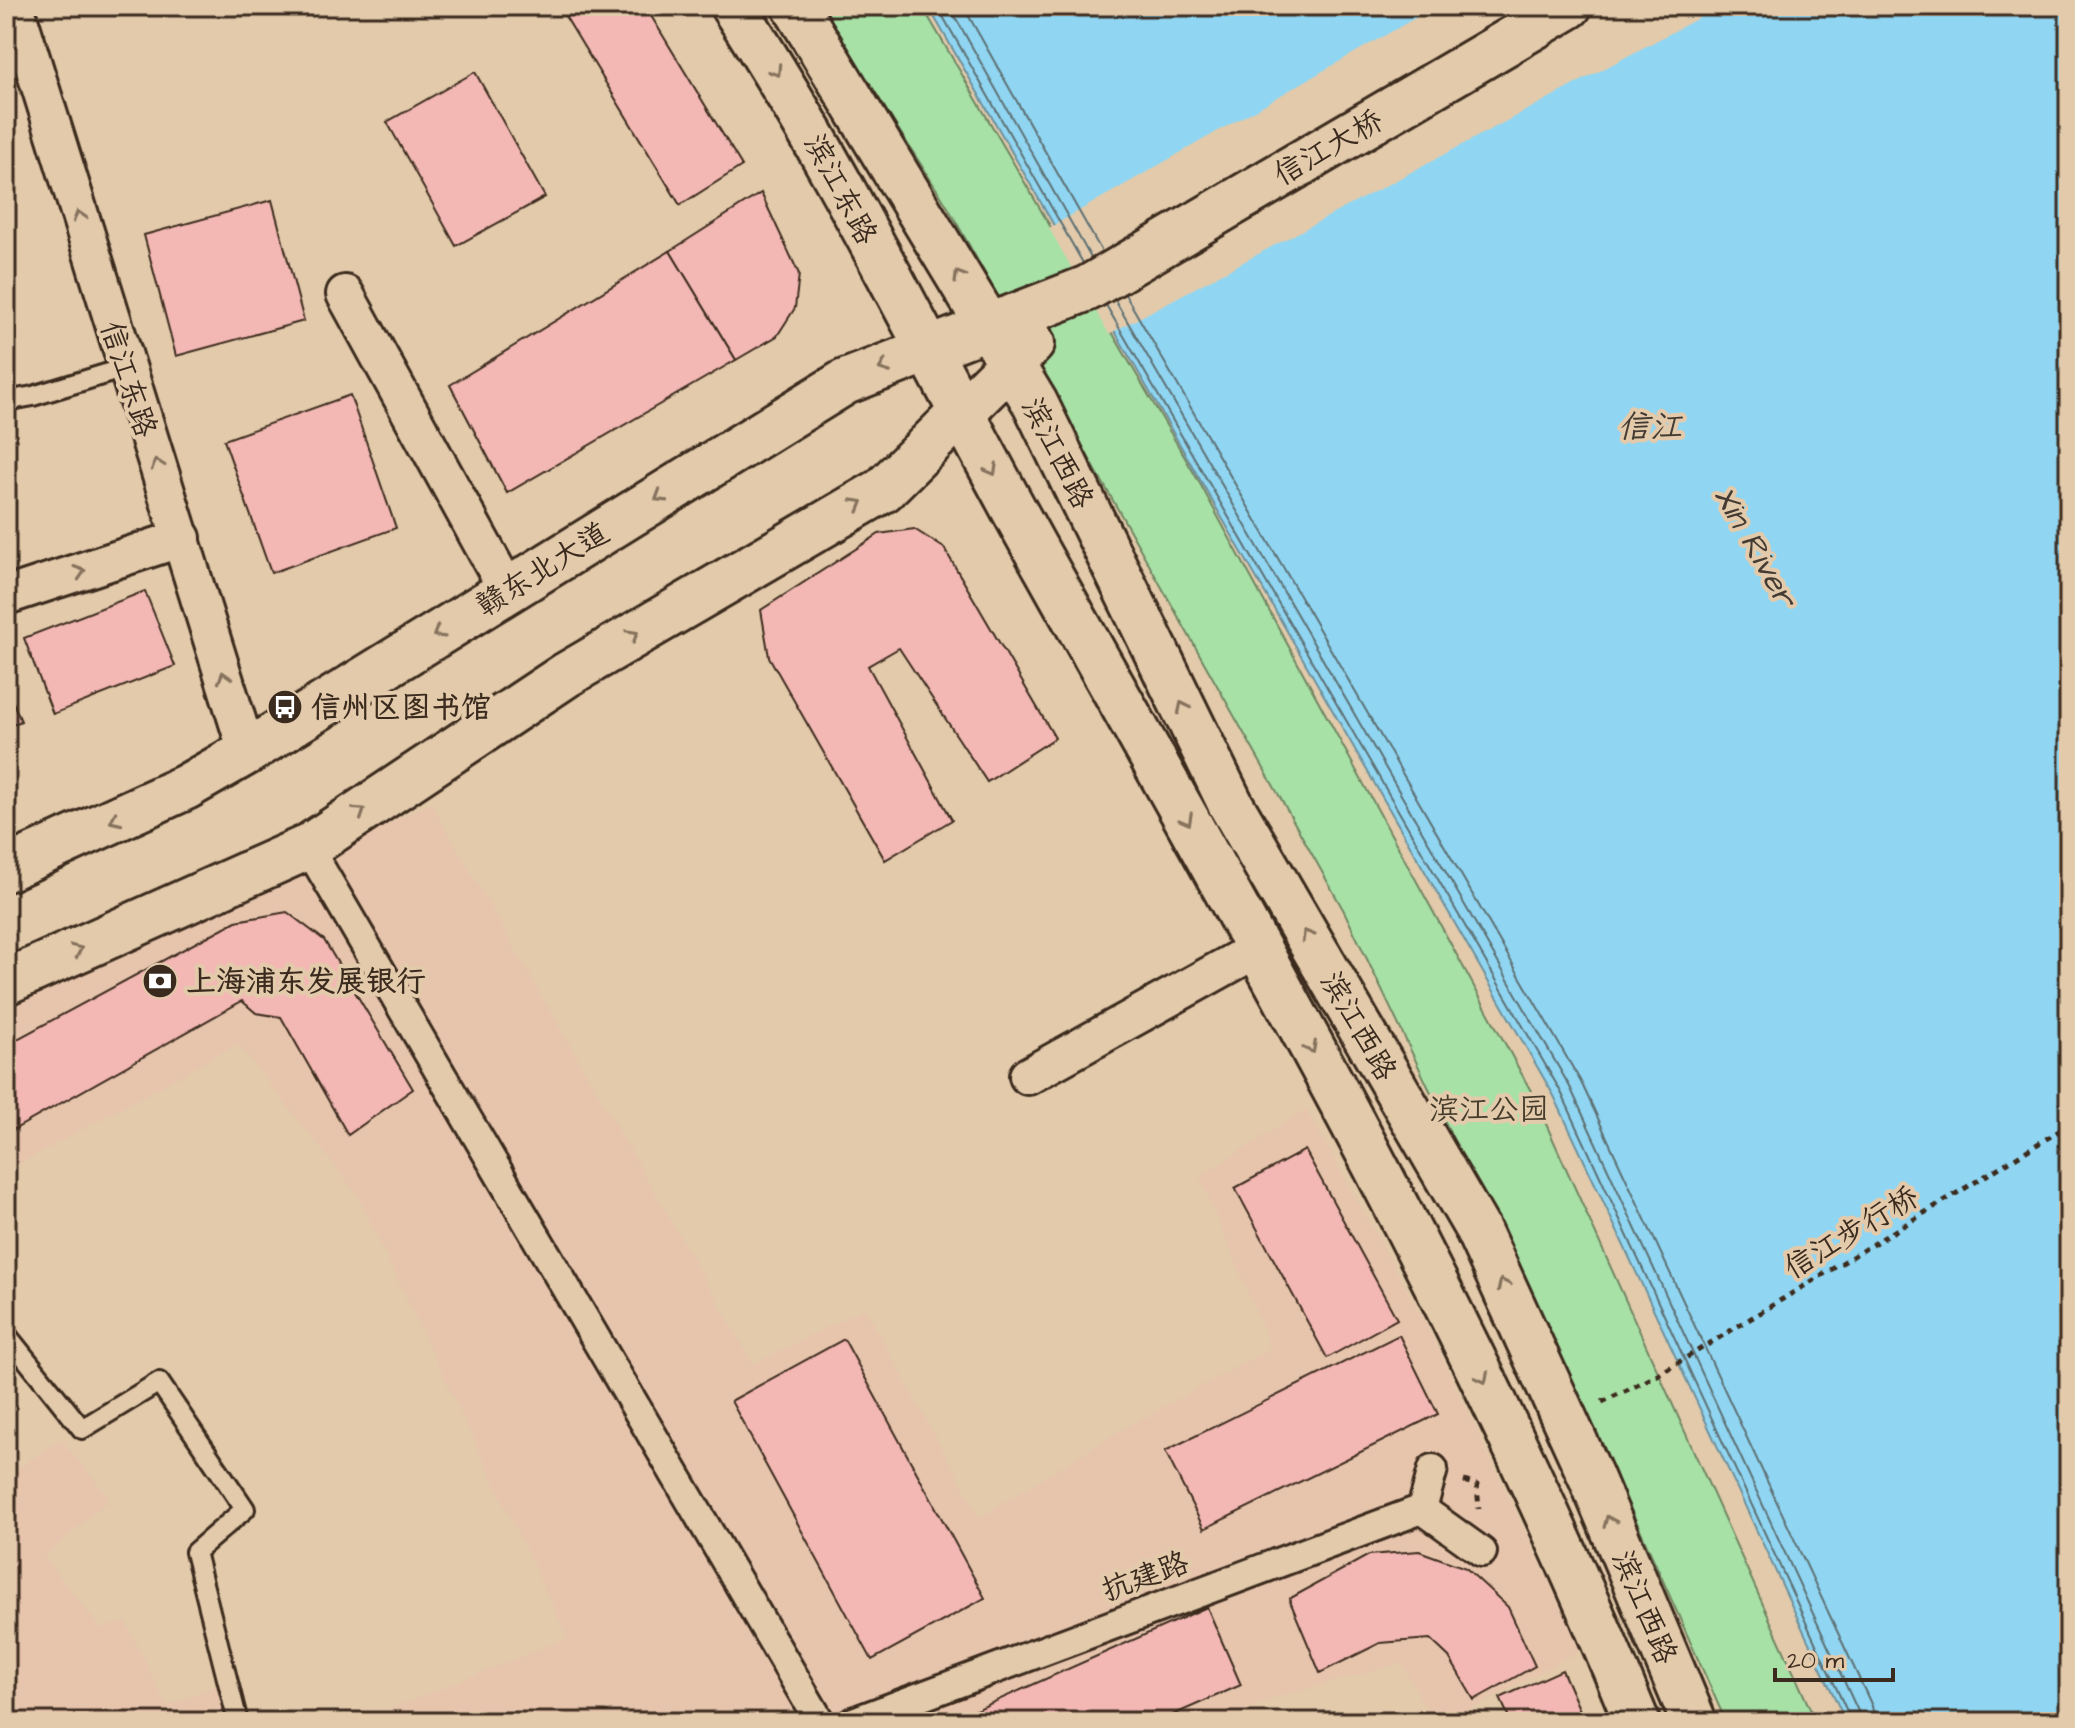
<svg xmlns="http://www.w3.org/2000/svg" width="2075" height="1728" viewBox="0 0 2075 1728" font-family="'Architects Daughter','LXGW WenKai TC',sans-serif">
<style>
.built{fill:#e7c5ad}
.green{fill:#a7e1a6;stroke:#718662;stroke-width:2}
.water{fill:#90d6f2;stroke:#6e919d;stroke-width:2}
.pier{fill:#e2caab}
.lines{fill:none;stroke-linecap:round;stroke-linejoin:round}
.shore{stroke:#5d6f73;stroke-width:2}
.building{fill:#f3b8b3;stroke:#3b2a1e;stroke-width:2}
.service-casing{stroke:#3b2a1e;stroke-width:24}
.pedestrian-casing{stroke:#3b2a1e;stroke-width:34}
.minor-casing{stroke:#3b2a1e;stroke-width:42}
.secondary-casing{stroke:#3b2a1e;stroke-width:50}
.path{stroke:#3b2a1e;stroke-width:5;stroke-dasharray:6 6;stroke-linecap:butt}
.service{stroke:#e2caab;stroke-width:18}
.pedestrian{stroke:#e2caab;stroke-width:28}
.minor{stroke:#e2caab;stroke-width:36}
.secondary{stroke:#e2caab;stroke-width:44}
.oneway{stroke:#86725d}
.labels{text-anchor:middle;stroke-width:8;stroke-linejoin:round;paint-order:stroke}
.street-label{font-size:30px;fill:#3b2a1e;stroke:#e2caab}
.poi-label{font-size:30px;font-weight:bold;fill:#3b2a1e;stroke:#e2caab;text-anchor:start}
.park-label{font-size:30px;fill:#463c2c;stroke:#e2caab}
.water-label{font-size:32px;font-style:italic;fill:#443b33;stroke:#e2caab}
</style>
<rect width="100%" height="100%" fill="#e2caab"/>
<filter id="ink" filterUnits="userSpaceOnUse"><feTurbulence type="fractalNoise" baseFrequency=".0125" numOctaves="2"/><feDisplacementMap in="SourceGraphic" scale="16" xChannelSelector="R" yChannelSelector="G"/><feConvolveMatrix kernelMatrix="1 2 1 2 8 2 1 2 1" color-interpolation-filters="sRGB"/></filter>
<g filter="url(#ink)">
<g class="built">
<polygon points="431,803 753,1364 865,1308 980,1517 1118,1432 1271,1348 1200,1177 1306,1109 1427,1326 1581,1650 1448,1722 1434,1722 1401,1663 1274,1698 1218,1722 358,1722 568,1638 357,1194 238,1044 6,1171 6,1007"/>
<polygon points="61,1439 110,1499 44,1557 100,1628 126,1622 167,1706 230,1680 238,1722 6,1722 6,1477"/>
</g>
<polygon class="green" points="820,6 922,6 1198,480 1532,1093 1816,1722 1726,1722 1639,1527 1344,911 946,204"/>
<polygon class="water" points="928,6 2069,6 2069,1722 1846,1722 1554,1096"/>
<polygon class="pier" points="1436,6 1721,6 1109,334 1049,228"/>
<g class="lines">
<g class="shore">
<polyline points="937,6 1083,263"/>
<polyline points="949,6 1091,258"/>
<polyline points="963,6 1102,252"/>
<polyline points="1125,294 1581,1082 1872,1706 1875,1722"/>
<polyline points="1115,300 1570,1087 1863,1722"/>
<polyline points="1106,305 1561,1092 1852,1722"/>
</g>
</g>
<g class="building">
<polygon points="559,6 645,6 742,166 680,205"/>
<polygon points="475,72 545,197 456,246 387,122"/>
<polygon points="761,193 799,274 795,308 777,336 736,360 670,251"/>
<polygon points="272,200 304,321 176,356 144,235"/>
<polygon points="670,251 736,360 507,493 450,385"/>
<polygon points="350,395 396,528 271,573 224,440"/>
<polygon points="914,529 944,548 1055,738 987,782 899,648 868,666 952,820 885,860 769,657 761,610 879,534"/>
<polygon points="145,591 175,666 53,714 24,638"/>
<polygon points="6,686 21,721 6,728"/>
<polygon points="287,912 324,940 413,1089 348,1135 281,1017 256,1013 242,1001 6,1134 6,1045 236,921"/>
<polygon points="1305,1150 1397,1319 1327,1358 1235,1188"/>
<polygon points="1399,1335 1438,1414 1204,1529 1165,1451"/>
<polygon points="844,1339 985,1598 872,1660 731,1401"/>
<polygon points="1419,1551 1466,1568 1508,1607 1535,1666 1474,1700 1449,1657 1430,1639 1380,1643 1320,1673 1289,1599 1369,1555"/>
<polygon points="1207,1607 1241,1685 1157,1722 949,1722"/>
<polygon points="1562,1670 1585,1722 1511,1722 1500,1698"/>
</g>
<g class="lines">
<defs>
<g id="service">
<polyline points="6,401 33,396 125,368"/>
<polyline points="6,1334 82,1429 159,1382 245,1509 195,1552 238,1722"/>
</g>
<g id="pedestrian">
<polyline points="308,847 820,1722"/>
<polyline points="1422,1509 1482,1552"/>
<polyline points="853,1722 1422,1509 1433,1469"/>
</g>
<g id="minor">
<polyline points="15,6 247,752"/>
<polyline points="345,294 508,591"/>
<polyline points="6,596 182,538"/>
<polyline points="1028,1076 1259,948"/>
</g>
<g id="secondary">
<path d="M733,6C850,185 941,382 1046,568C1257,945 1474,1321 1637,1722"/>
<polyline points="795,6 1035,403 1231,805 1478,1230 1591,1477 1694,1722"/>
<polyline points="6,869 186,787 247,752 845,382 1088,288 1569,6"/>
<polyline points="6,982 308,847 566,675 883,490 1032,343"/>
</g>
</defs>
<use href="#service" class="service-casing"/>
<use href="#pedestrian" class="pedestrian-casing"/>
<use href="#minor" class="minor-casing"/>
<use href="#secondary" class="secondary-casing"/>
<g class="path">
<polyline points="1602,1402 1656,1376 2069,1125"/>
<polyline points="1464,1481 1477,1485 1479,1509"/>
</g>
<use href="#service" class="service"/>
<use href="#pedestrian" class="pedestrian"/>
<use href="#minor" class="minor"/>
<use href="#secondary" class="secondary"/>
</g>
<defs><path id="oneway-chevron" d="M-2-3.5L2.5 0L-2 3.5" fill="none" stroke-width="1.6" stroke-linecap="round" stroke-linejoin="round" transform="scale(2)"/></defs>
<g class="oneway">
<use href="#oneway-chevron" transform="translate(776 71) rotate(57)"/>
<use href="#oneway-chevron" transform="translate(79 216) rotate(-107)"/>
<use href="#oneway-chevron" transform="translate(959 276) rotate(-121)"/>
<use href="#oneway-chevron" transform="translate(884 367) rotate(159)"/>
<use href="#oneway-chevron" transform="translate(157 464) rotate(-109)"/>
<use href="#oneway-chevron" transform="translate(992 470) rotate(62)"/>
<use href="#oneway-chevron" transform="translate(660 497) rotate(148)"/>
<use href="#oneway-chevron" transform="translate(858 504) rotate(-30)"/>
<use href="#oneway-chevron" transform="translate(80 572) rotate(-18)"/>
<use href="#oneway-chevron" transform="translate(438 633) rotate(148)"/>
<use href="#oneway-chevron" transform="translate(633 635) rotate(-30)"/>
<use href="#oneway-chevron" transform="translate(224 677) rotate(-107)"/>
<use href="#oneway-chevron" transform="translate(1183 707) rotate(-116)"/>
<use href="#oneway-chevron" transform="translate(360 812) rotate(-34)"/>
<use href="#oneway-chevron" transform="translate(115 820) rotate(155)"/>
<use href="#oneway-chevron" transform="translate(1187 820) rotate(61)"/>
<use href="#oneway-chevron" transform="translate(1307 935) rotate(-120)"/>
<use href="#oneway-chevron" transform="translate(77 950) rotate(-24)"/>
<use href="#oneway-chevron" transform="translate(1311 1048) rotate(62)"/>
<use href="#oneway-chevron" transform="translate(1503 1284) rotate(-115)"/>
<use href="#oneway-chevron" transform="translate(1483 1378) rotate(63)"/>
<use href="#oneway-chevron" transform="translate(1609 1521) rotate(-113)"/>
</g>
</g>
<defs>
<symbol id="bus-disc" viewBox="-11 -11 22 22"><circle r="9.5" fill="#3b2a1e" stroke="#e2caab"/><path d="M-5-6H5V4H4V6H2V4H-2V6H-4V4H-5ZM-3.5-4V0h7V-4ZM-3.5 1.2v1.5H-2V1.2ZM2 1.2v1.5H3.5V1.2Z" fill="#fff"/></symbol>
<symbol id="bank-disc" viewBox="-11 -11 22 22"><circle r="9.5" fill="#3b2a1e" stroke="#e2caab"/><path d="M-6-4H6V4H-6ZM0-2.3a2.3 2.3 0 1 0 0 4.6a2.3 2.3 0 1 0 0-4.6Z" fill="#fff"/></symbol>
</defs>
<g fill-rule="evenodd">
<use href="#bus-disc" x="265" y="687" width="40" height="40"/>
<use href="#bank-disc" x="140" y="961" width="40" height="40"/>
</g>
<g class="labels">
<g class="street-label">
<text transform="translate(1328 147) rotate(-30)" y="10">信江大桥</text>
<text transform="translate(841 189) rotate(62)" y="10">滨江东路</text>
<text transform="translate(129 379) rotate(72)" y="10">信江东路</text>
<text transform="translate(1058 453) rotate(63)" y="10">滨江西路</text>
<text transform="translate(542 569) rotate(-32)" y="10">赣东北大道</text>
<text transform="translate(1359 1026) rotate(60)" y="10">滨江西路</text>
<text transform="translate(1851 1232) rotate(-31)" y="10">信江步行桥</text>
<text transform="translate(1145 1576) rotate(-20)" y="10">抗建路</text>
<text transform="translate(1645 1607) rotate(67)" y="10">滨江西路</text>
</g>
<g class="poi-label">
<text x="311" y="717">信州区图书馆</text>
<text x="186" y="991">上海浦东发展银行</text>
</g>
<g class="park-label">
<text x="1489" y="1119">滨江公园</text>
</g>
<g class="water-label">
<text x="1650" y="437">信江</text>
<text transform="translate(1756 546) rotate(60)" y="11">Xin River</text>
</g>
</g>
<rect width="2075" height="1728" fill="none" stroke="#e2caab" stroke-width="32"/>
<rect x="16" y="16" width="2043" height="1696" fill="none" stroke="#3b2a1e" stroke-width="3" filter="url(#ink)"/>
<path d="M1775 1668v12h118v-12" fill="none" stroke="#3b2a1e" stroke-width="4"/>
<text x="1787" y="1668" font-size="24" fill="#3b2a1e" stroke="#e2caab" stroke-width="6" paint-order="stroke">20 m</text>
</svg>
